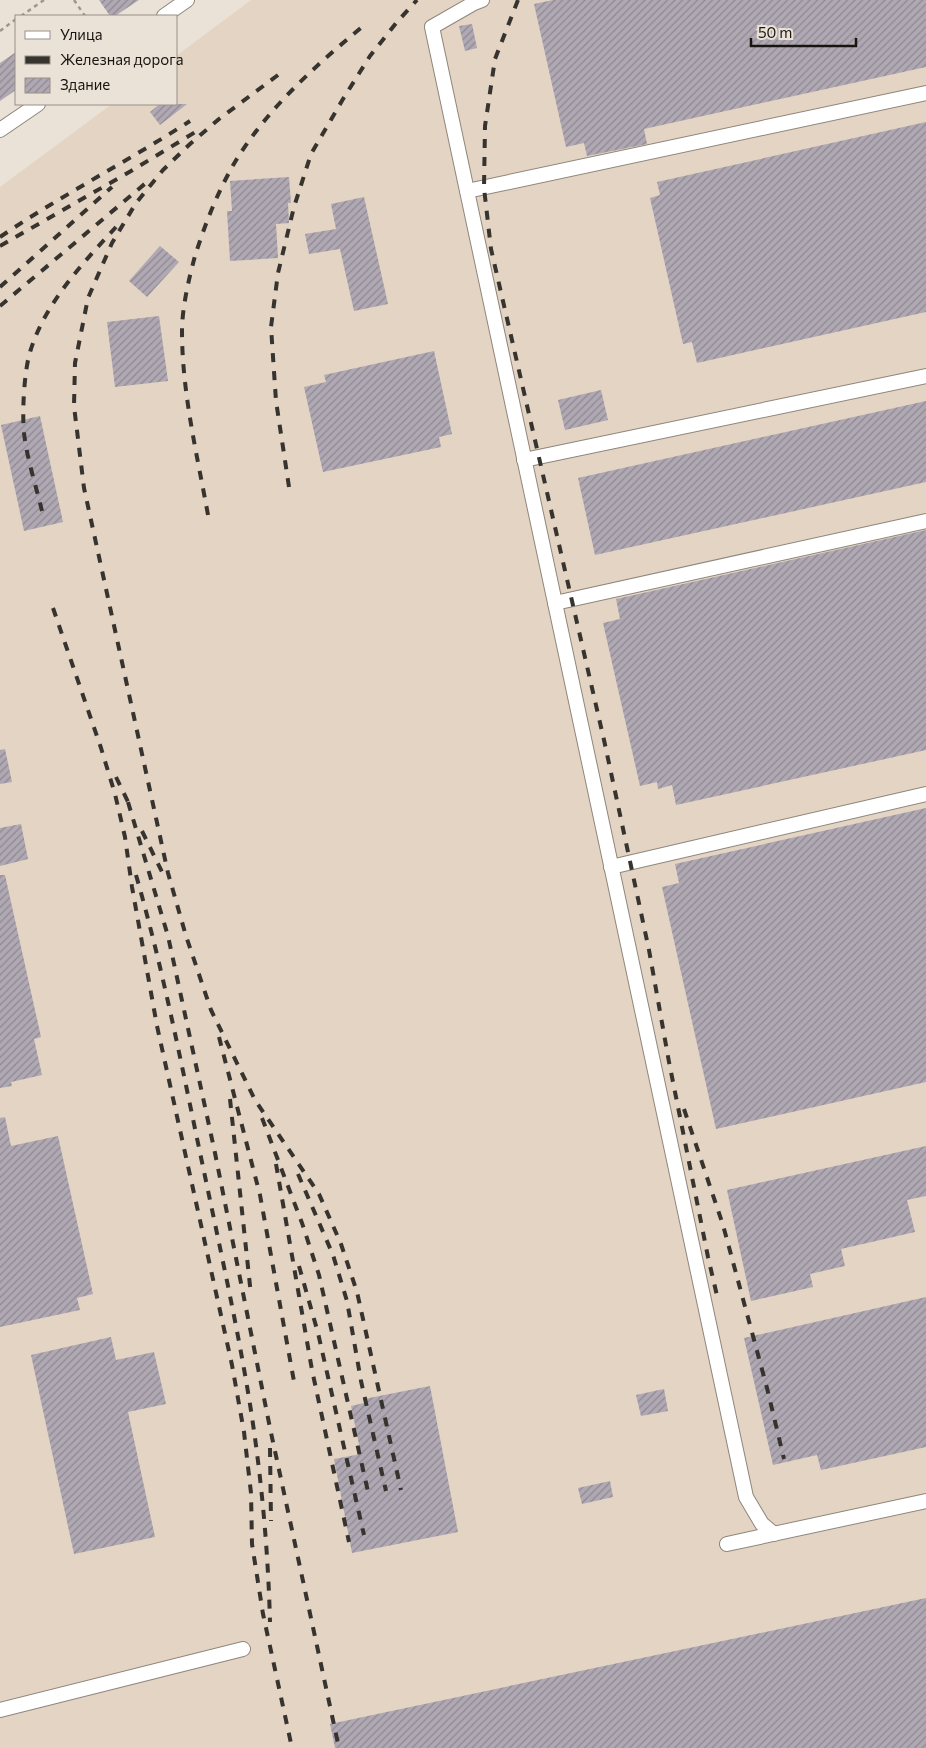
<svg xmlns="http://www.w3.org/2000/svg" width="926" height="1748" viewBox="0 0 926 1748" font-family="Commissioner,sans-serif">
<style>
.built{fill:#e3d4c3}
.building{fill:url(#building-hatch)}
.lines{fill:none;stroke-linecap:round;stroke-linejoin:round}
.minor-casing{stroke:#8f867c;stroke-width:16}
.path{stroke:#9e978f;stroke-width:2.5;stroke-dasharray:4 4;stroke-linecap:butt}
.minor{stroke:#fff;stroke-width:14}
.rail{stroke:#37332e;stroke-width:4;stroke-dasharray:9 9;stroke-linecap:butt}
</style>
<defs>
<pattern id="building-hatch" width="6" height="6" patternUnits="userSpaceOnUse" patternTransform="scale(1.25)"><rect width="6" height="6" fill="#b0a9b4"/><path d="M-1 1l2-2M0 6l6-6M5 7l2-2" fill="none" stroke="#8e8891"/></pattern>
</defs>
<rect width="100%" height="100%" fill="#ebe2d7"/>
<polygon class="built" points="251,0 926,0 926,1748 0,1748 0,187 112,104 176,104 176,56"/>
<g class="building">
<polygon points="99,0 139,0 115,16 110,16"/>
<polygon points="553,0 926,0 926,67 644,129 647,144 587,156 584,143 566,147 534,4"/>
<polygon points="472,24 477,48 465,51 459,26"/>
<polygon points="16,52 16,90 0,101 0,63"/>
<polygon points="160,104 187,104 160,125 150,112"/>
<polygon points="926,122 926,312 697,363 692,342 683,344 650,198 660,195 657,182"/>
<polygon points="289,177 291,203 288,203 289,223 276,224 278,258 230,261 227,211 232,211 230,181"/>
<polygon points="364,197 388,304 354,311 340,249 309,254 305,234 336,229 331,204"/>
<polygon points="160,246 179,262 147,297 129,281"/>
<polygon points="159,316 168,381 115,387 107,322"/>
<polygon points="434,351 452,434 439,437 441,447 323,472 304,387 326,382 324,375"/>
<polygon points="601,390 608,420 565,430 558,400"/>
<polygon points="926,401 926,482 595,555 578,478"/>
<polygon points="40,416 63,522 24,531 1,425"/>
<polygon points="926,530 926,750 676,805 672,785 658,789 657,782 640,786 603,623 620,619 616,599"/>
<polygon points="5,749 12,782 0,784 0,750"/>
<polygon points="926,808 926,1082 716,1129 662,887 679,883 675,864"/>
<polygon points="21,824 28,859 0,866 0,828"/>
<polygon points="0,875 5,875 41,1037 34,1039 42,1075 11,1082 12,1086 0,1088"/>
<polygon points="5,1117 11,1146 58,1136 93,1294 77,1298 80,1310 0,1327 0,1118"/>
<polygon points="926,1146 926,1196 907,1200 915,1232 841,1249 845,1266 810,1274 813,1287 751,1301 727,1190"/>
<polygon points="926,1297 926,1447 821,1470 817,1455 773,1465 744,1338"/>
<polygon points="111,1337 116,1360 154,1352 166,1404 128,1412 155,1537 74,1554 31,1355"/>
<polygon points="430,1386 458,1532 352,1553 334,1459 361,1454 351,1406 364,1403 364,1399"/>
<polygon points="664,1389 668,1411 641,1416 636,1395"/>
<polygon points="610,1481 613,1497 582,1504 578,1488"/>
<polygon points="926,1598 926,1748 335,1748 330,1724"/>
</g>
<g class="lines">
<defs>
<g id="minor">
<polyline points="482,0 474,3 432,27 746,1497 762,1524 774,1534"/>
<polyline points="164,16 187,0"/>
<polyline points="0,130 38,104"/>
<polyline points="467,191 926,93"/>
<polyline points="524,460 926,376"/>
<polyline points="555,603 926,521"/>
<polyline points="611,867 926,794"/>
<polyline points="727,1544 926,1501"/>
<polyline points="0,1710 243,1649"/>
</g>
</defs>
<use href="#minor" class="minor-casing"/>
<g class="path">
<polyline points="74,0 85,16"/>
<polyline points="21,16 44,0"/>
<polyline points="0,31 16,19"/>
</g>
<use href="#minor" class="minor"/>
<g class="rail">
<polyline points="518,0 495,59 485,126 484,188 491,249 604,740 649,950 669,1062 708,1257 718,1300"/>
<polyline points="278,75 219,119 190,144 163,170 136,203 112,243 88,298 75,363 74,406 84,488 168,873 186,936 211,1010 255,1100 319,1194 341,1244 357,1292 401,1490"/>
<path d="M0,237C62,195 128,161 190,121"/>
<polyline points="0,246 131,171 197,131"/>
<polyline points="0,287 112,187"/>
<polyline points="0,306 147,182"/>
<polyline points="289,487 276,401 271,327 278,273 294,207 311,154 343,99 370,56 397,22 417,0"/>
<path d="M42,511C36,486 27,459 24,433C22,412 24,369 31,349C46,302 83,263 116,227"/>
<path d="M208,515C197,454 182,393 182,331C182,308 189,278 195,256C205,224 218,191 235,162C267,109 315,66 362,27"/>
<polyline points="53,608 101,748 115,794 125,837 132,887 157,1026 232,1365 244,1432 251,1493 252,1544 263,1614 292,1748"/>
<polyline points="116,777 131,808"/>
<polyline points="128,802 168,936 215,1153 270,1428 339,1748"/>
<polyline points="142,831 164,876"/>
<path d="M136,875C165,976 184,1078 206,1181C221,1253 237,1325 249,1398C261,1472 268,1547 270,1622"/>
<polyline points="219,1037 260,1195 295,1387"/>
<polyline points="230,1099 251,1295"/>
<polyline points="684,1109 723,1225 767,1388 784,1459"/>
<polyline points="262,1118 302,1223 319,1275 369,1496"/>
<polyline points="276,1164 312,1370 349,1542"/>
<polyline points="298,1174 333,1255 347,1301 361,1381 386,1491"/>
<polyline points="299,1266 318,1333 364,1535"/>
<polyline points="270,1448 271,1521"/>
</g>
</g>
<rect x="15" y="15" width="162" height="90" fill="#ebe2d7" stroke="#979088"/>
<rect x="25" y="31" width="25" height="8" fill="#ffffff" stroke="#979088"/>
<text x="60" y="40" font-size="15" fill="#181511">Улица</text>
<rect x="25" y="56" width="25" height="8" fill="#37332e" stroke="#979088"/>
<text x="60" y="65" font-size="15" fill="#181511">Железная дорога</text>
<rect x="25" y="78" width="25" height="15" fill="url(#building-hatch)" stroke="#979088"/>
<text x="60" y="90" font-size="15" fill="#181511">Здание</text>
<path d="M751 38v8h105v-8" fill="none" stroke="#181511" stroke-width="2.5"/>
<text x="758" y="38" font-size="15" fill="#181511" stroke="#ebe2d7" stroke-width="4" paint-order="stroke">50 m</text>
</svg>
